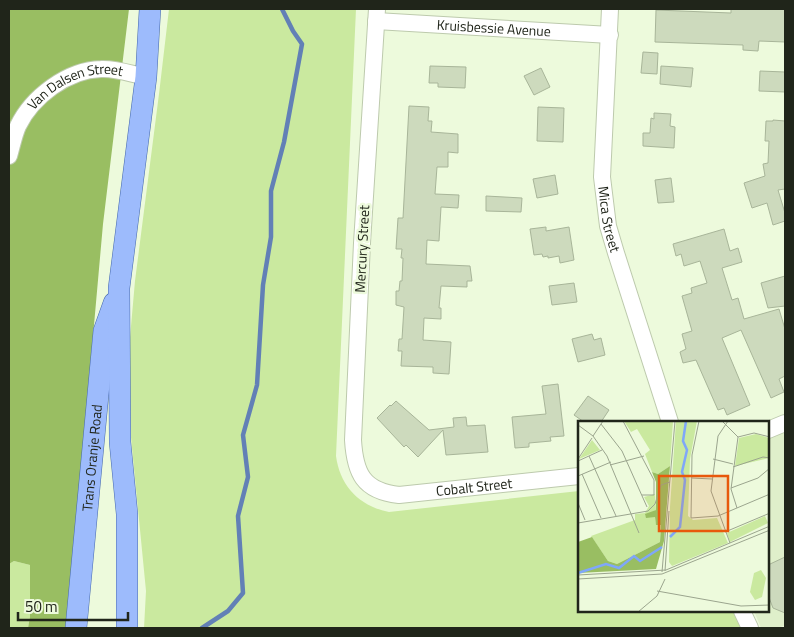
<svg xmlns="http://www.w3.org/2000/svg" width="794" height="637" viewBox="0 0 794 637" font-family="'Titillium Web',sans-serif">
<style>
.built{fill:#dfefca}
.green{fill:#cae99f}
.forest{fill:#99be62}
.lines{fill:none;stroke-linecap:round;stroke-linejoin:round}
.stream{stroke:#6280b6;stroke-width:4.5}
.building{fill:#cddabd;stroke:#a8b599}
.minor-casing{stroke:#bdcaad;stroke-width:18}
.major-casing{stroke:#4669ac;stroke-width:22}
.minor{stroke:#fff;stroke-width:16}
.major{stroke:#9dbbfc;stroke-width:21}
.labels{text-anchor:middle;stroke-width:5;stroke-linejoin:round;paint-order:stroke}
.street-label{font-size:14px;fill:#20251a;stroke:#edfadc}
.inset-river{fill:none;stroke:#7fa7f9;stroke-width:2.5}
.inset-road{fill:none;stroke:#9ba58e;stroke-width:1}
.view{fill:#e8590c;fill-opacity:0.15;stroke:#e8590c;stroke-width:2.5}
.inset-edge{fill:none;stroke:#20251a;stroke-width:2.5}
</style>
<rect width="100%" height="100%" fill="#edfadc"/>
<polygon class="built" points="785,415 785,625 779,628 761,628 754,611 768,611 768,423"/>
<g class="green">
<path d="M169,9H356L336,456C340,486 359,506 389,512L579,491V611H733L741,628H144L146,591L129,417L128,360L135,281L159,94Z"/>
<polygon points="14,561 30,565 30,617 28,628 9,628 9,564"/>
</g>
<polygon class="forest" points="9,9 129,9 103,224 67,628 28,628 30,617 30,565 14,561 9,564"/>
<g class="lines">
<polyline class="stream" points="202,628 228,611 243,593 238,516 248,477 243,435 257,385 263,285 271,237 271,191 284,142 302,44 293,31 282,9"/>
</g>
<g class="building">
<polygon points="731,9 785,9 785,42 759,41 758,51 743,50 743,45 655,42 656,10 731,13"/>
<polygon points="643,52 658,53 657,74 641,73"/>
<polygon points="430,66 466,67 465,88 438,87 438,83 429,83"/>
<polygon points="661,66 693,68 691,87 660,84"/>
<polygon points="541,68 550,87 534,95 524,76"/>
<polygon points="760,71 785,72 785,92 759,91"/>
<polygon points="409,106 429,107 428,121 432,121 431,132 458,134 458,153 448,152 448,167 437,167 435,194 459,195 458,208 441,207 439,241 427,240 426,264 470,266 472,281 467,281 467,287 441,286 439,308 441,308 441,319 424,318 423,340 451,342 449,374 433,373 433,367 401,366 402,351 398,351 399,339 402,339 404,307 396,305 396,291 399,291 400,281 402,281 403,258 401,258 402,249 396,249 398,218 403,218"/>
<polygon points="538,107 564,108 563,142 537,141"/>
<polygon points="654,113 671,114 670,126 675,127 674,148 643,146 643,133 650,133 651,118 654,119"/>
<polygon points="773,120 785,121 785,189 778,190 785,213 785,221 773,225 767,203 752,208 744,183 765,176 763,164 768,163 769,141 765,141 766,121 773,121"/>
<polygon points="555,175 558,194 537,198 533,179"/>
<polygon points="671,178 674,202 658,203 655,180"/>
<polygon points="486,196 522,198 521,212 486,211"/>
<polygon points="546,227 546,231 569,227 574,260 560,263 559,256 548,258 548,256 543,257 542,254 534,255 530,229"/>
<polygon points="724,229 730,251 738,248 742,262 722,268 732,300 738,298 744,319 779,309 785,329 785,376 779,379 784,392 771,398 741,330 722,338 750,405 727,415 724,408 718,410 696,360 683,363 680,352 686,349 682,334 692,331 682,296 692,293 691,288 707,283 700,261 684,266 681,254 676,256 673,244"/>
<polygon points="785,276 785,306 768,308 761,283"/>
<polygon points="574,283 577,302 552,305 549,286"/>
<polygon points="592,334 594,340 601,338 605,355 578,362 572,339"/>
<polygon points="558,384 564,436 550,437 551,441 529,443 529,447 515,448 512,417 546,414 542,386"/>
<polygon points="588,396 609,410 601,422 584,422 574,415"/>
<polygon points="396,401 429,430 454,427 453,418 466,417 467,426 485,425 488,452 446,455 443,430 418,457 406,445 404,447 377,418 390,405 391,406"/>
<polygon points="785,557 785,613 773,608 768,595 768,565"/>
</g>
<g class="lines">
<defs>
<g id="minor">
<path id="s1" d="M377,9L362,243L353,440C355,473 363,491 399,495L579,476"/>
<path id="s2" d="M610,9L602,177L608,226L616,253L670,422"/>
<path id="s3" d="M376,21L610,35"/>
<path id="s4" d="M9,156C12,146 14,135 18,126C32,97 67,70 101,69C116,68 131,74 146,77"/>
<polyline points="768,430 785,423"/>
<polyline points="742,611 750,628"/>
</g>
<g id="major">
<path id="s5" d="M76,628L104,331L114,303"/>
<polyline points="127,628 127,514 120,442 119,288 146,77 150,9"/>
</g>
</defs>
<use href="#minor" class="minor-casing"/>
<use href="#major" class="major-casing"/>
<use href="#minor" class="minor"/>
<use href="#major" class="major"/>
</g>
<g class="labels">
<g class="street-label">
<text dy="5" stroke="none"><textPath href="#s3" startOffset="118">Kruisbessie Avenue</textPath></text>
<text dy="5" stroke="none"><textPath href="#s4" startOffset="106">Van Dalsen Street</textPath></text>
<text dy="5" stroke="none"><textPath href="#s2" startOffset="211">Mica Street</textPath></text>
<text transform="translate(362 249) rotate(-87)" y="5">Mercury Street</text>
<text dy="5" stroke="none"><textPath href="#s5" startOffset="171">Trans Oranje Road</textPath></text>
<text dy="5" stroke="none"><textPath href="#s1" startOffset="588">Cobalt Street</textPath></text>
</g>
</g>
<g transform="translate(578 421)">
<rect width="191" height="191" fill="#edfadc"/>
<path d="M46,0H95L92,45L80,53L74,51L67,33L72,29L59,8L53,11ZM98,0H119L112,38L110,95L115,99L139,97L150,122L94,145L91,141L92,86ZM178,13L191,17V37L157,45L161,17ZM14,19L22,29L1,38ZM77,73L78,89L67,95L77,96L78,103L83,104L82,121L39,143L30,140L13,115L57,99V93L67,92L71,85L66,76ZM187,95L190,102L152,121L149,112ZM183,149L188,157L184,176L177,179L172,171L176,152Z" fill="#cae99f"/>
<path d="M92,45L86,120L78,148L0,152V121L14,116L30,140L39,143L82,121L83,104H78L77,96L68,97L67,93L78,89V61L74,51L80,53Z" fill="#99be62"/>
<path class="inset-river" d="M92,116L102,106L107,59L104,51L109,29L105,20L108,0M0,152L28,143L41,147L56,135L62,140L84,126"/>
<path class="inset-road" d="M45,0L76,59V74H64M121,0L114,34L113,97L140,95L192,73M144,0L160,16M150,0L140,15L133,70L152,122M23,3L44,30L69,86M0,4L15,15L29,35L61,112M15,15L25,0M160,16L176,12L192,16M11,35L38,95M0,38L14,17M135,38L155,43M0,40L24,29M32,44L66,35M155,46L185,36L192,37M4,53L23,97M0,55L33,41M114,57L134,58M153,67L180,57L192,47M0,82L7,99M159,87L153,68L160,16M0,102L70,90L77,83L83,64L92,61M147,111L192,92M87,150L91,90M84,151L97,0M0,154L88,149L192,105M0,158L84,153L192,109M79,170L163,185L192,184M60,191L79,175L87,158"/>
<path class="view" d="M81,55H150V110H81Z"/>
<rect width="191" height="191" class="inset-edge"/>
</g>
<rect width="794" height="637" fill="none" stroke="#20251a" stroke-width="20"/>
<path d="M18 612v8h110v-8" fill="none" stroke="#20251a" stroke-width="2.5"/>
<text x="25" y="612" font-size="15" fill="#20251a" stroke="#edfadc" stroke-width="4" paint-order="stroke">50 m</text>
</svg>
